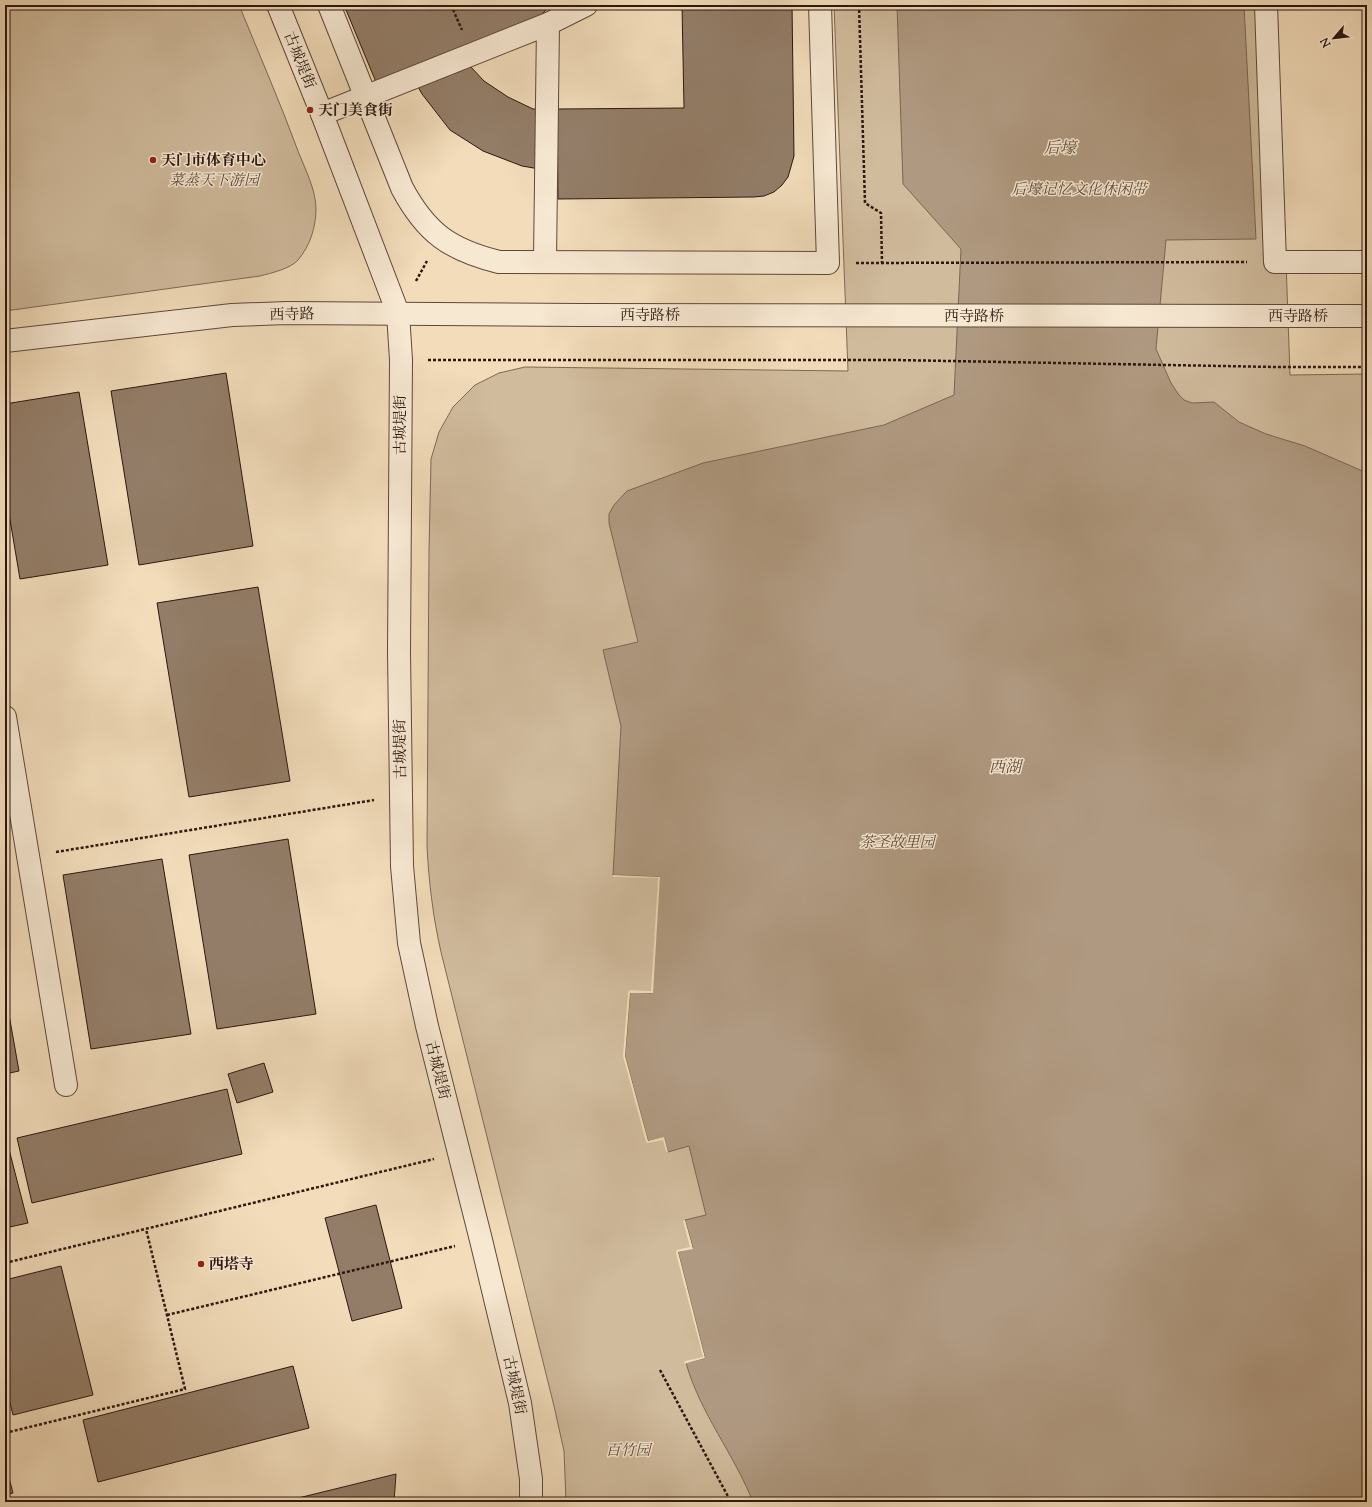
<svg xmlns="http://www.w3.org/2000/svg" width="1372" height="1507" viewBox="0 0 1372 1507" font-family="'Sorts Mill Goudy','Noto Serif SC',serif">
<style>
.green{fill:#d0bb9d;stroke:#7e6956}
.water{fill:#af9980;stroke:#7b6553}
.pier{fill:#f2dcba}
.building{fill:#937d68;stroke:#2c170f}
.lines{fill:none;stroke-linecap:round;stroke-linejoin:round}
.minor-casing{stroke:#5e483a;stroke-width:24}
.path{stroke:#2c170f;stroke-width:2.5;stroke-dasharray:3 2;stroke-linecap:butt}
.minor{stroke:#f7e8d2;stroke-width:22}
.poi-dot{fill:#8f2418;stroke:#f7e8d2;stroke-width:1.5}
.labels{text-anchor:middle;stroke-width:3;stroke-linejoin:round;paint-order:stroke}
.street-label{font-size:15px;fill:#2c170f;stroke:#f7e8d2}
.poi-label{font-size:15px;font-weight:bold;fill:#2c170f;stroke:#f7e8d2;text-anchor:start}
.park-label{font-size:15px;font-style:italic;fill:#5d483a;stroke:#f7e8d2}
.water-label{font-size:16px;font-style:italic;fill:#604b3c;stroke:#f7e8d2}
</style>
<rect width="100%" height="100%" fill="#f2dcba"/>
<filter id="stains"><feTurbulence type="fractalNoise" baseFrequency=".005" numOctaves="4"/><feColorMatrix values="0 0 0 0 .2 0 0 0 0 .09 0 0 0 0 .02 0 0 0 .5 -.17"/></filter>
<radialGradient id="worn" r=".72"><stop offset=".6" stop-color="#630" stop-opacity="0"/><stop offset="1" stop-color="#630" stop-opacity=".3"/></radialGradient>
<g class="green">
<path d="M5,5H239C259,54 280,102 298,151C305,169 316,190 316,209C316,227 310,246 298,260C290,269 271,273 260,276L5,311Z"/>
<path d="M834,5H1277L1290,375L1367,374V1502H566L564,1451L554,1406L441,952C433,917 429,883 427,847L429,551L431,459L439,432L453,407L475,385L499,373L525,367L848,371Z"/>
</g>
<path class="water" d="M897,5H1244L1256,239L1166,240L1156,349L1171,383L1179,395L1184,400L1192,403L1214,402L1239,422L1266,434L1305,446L1367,473V1502H753C734,1454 700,1413 686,1363L705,1358L678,1252L693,1248L685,1220L706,1215L689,1146L668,1152L664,1138L648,1141L625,1056L630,992L652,993L659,877L613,875L621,726L603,650L638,642L609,523V514L614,505L627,491L703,463L884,425L954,395L961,249L903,184Z"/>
<g class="pier">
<polygon points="613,875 660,877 653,993 630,993 625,1056 648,1141 664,1137 668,1152 666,1152 663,1140 648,1143 646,1142 623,1056 628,992 630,990 651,991 658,878 613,877"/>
<polygon points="685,1220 693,1249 678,1252 705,1358 684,1364 685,1361 703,1357 676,1253 677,1250 690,1247 683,1221"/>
</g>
<g class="building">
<polygon points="344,5 551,5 540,16 376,82"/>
<polygon points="682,5 792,5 794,156 788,177 782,185 774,192 764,196 754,197 558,199 557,109 684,108"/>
<polygon points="469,65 484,81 508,97 533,109 557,109 557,172 522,166 483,151 450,130 422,94 408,69"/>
<polygon points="226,373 253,546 139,565 111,391"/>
<polygon points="79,392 108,565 20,579 5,490 5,404"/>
<polygon points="258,587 290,781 189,797 157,603"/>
<polygon points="288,839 316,1014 217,1029 189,855"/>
<polygon points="162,859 191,1034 91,1049 63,875"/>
<polygon points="5,992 19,1071 5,1074"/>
<polygon points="264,1063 273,1092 237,1103 228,1074"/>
<polygon points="227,1089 242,1154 32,1203 17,1138"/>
<polygon points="5,1134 28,1223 5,1228"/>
<polygon points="376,1205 402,1308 352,1321 325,1218"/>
<polygon points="61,1266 93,1395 13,1415 5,1383 5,1280"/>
<polygon points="293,1366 309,1428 98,1482 83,1420"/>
<polygon points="5,1463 13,1493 5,1495"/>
<polygon points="396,1474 394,1502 282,1502"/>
</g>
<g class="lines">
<defs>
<g id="minor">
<polyline points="278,5 322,114 398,313 401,360 399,652 401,795 402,866 409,943 427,1026 481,1240 520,1403 531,1479 531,1502"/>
<path d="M329,5L402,188C426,233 450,250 499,262L828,263L820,5"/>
<polyline points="1266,5 1275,262 1367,262"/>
<polyline points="322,114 548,24"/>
<polyline points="545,261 548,24 586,5"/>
<polyline points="5,341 232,315 287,313 581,315 1367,316"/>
<polyline points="5,717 66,1085"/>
</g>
</defs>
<use href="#minor" class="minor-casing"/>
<g class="path">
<polyline points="451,5 462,30"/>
<polyline points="859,5 865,203 881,213 882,263"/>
<polyline points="856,263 1247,262"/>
<polyline points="416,281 427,261"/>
<polyline points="428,360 895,360 1276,367 1367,367"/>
<polyline points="56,852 374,800"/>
<polyline points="5,1263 434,1159"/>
<polyline points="167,1315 455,1246"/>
<polyline points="660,1370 731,1502"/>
<polyline points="5,1433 185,1389 146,1229"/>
</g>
<use href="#minor" class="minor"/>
</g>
<g class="poi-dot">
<circle cx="310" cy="110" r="4"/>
<circle cx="153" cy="160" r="4"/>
<circle cx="201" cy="1264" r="4"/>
</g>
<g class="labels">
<g class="street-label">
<text transform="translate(300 60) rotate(68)" y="5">古城堤街</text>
<text transform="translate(292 314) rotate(-1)" y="5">西寺路</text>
<text x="650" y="320">西寺路桥</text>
<text x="974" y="321">西寺路桥</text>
<text x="1298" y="321">西寺路桥</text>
<text transform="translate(400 425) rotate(-90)" y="5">古城堤街</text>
<text transform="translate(400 749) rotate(-91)" y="5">古城堤街</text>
<text transform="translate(438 1070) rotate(76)" y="5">古城堤街</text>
<text transform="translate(515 1385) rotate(78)" y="5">古城堤街</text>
</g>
<g class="poi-label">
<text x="318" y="115">天门美食街</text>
<text x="161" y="165">天门市体育中心</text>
<text x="209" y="1269">西塔寺</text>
</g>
<g class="park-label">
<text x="214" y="185">菜蒸天下游园</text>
<text x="1079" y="194">后壕记忆文化休闲带</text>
<text x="897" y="847">茶圣故里园</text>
<text x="628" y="1455">百竹园</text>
</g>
<g class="water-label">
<text x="1060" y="153">后壕</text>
<text x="1005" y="772">西湖</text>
</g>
</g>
<rect width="1372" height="1507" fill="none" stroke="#f2dcba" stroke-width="20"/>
<rect x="6" y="6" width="1360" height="1495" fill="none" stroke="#2c170f" stroke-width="2"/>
<rect x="10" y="10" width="1352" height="1487" fill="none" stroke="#2c170f"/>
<g transform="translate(1334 38) rotate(242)" stroke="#f7e8d2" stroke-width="3" paint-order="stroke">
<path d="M0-3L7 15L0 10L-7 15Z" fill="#2c170f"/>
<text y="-6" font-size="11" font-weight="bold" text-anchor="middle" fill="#2c170f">N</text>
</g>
<rect width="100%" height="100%" filter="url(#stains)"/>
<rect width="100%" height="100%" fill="url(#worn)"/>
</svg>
